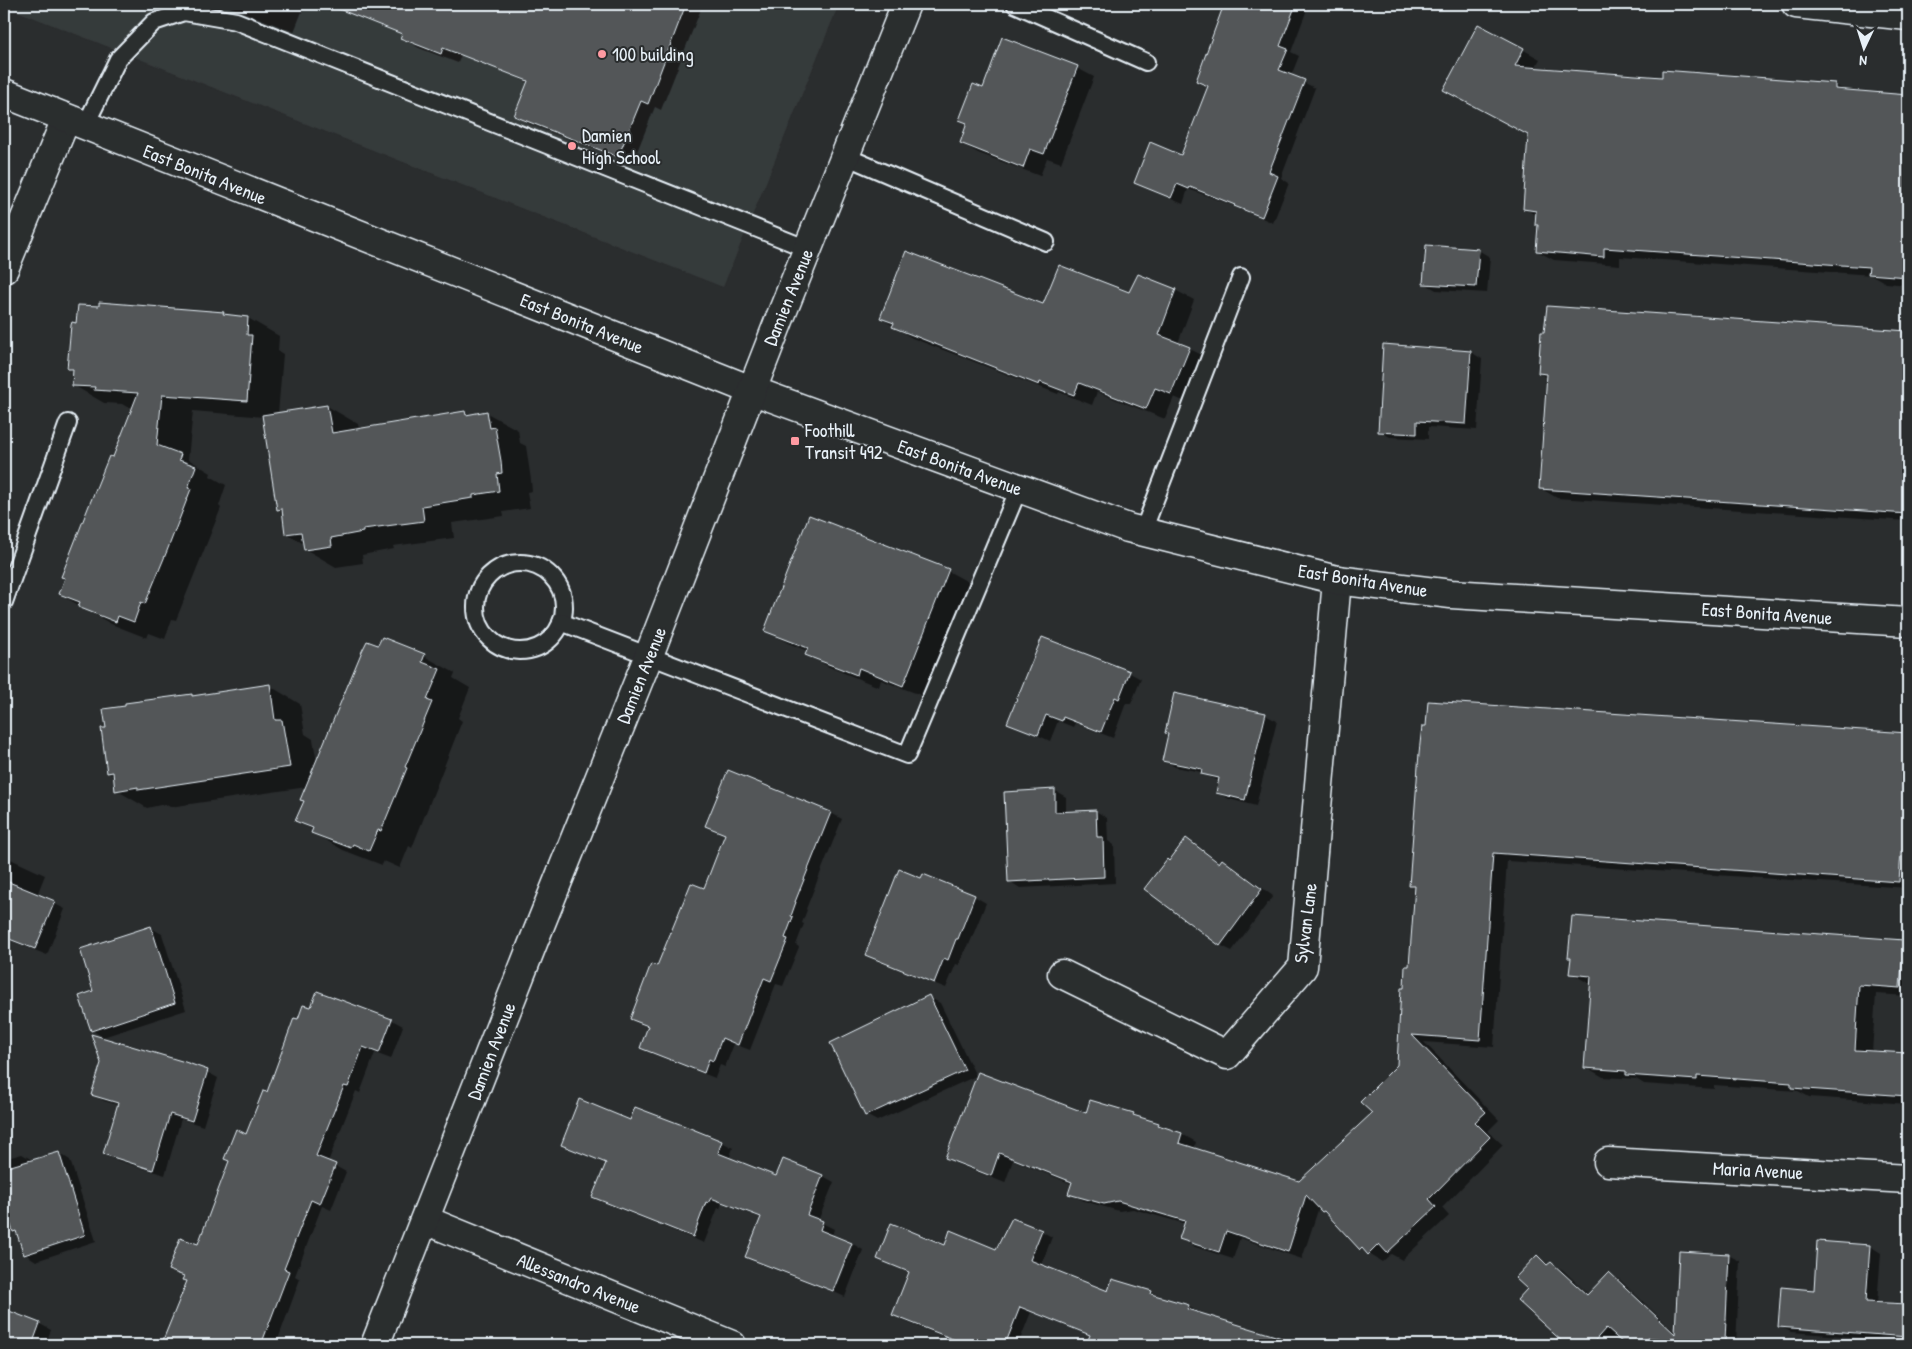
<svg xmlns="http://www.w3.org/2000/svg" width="1912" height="1349" viewBox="0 0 1912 1349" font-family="'Patrick Hand',sans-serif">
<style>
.built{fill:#363a3b}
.shadow{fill:#0007;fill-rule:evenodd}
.building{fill:#535759;stroke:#e8f1f8}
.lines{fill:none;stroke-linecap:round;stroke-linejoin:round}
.lane-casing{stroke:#e8f1f8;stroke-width:20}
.street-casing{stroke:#e8f1f8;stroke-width:31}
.secondary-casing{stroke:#e8f1f8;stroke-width:31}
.lane{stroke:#2a2d2e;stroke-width:16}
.street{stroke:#2a2d2e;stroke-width:28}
.secondary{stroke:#2a2d2e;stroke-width:28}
.poi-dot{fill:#ff9aa2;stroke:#2a2d2e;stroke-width:2}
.labels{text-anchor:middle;stroke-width:4;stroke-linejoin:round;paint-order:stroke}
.poi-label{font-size:19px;fill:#e8f1f8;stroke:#2a2d2e;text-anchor:start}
.street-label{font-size:19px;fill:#e8f1f8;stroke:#2a2d2e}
</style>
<rect width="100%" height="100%" fill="#2a2d2e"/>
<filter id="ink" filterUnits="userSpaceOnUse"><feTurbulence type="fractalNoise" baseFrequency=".02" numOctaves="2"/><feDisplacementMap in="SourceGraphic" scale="10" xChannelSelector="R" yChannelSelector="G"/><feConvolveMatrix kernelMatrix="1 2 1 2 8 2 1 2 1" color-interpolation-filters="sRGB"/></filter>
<g filter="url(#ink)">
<polygon class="built" points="4,4 839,4 723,287 4,6"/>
<g class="shadow">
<polygon points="222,4 305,4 294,32"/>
<polygon points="539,4 703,4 661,110 655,107 632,164 529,124 516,116 528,83 511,74"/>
<polygon points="1223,4 1309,4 1291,52 1299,56 1291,76 1315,88 1281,178 1289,183 1273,223 1238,207 1188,189 1183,204 1135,183 1181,156 1208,87 1198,81 1223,10 1221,9"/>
<polygon points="1479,25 1540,59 1535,68 1663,78 1835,85 1846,91 1908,96 1908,285 1886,283 1872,275 1620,257 1620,265 1554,260 1537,251 1540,226 1536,224 1537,216 1524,208 1529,135"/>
<polygon points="471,30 458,63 419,48 402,38"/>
<polygon points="1077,68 1094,77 1061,163 1047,158 1040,176 978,153 961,143 968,125 960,120 984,90"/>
<polygon points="1478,250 1490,257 1487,293 1436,290 1424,283"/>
<polygon points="1175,290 1194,300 1178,343 1208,358 1190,404 1174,397 1165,419 1097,392 1092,405 1059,392 1058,394 912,338 881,318 1044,305"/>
<polygon points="1548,307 1908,333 1908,521 1557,498 1540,488 1548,378 1539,373"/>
<path d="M223,313L228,316L248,318L279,336L278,351L283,354L278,414L327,406L358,424L359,430L465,412L470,415L487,413L518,430L520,443L526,446L531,480L532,491L527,492L530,508L503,512L504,516L452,523L454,538L393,546L394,549L362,555L363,563L336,567L305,549L304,544L287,534L283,512L278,509L264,417L193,411L188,459L211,473L210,476L226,485L219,506L221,508L176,620L172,619L165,639L149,633L147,638L111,624L80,606L60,594L134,407H127L122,404L104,403L73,385L74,371L68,368L77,324ZM159,440L158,451L156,443Z"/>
<polygon points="1471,352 1482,359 1477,430 1428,427 1428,439 1390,437 1379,431"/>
<polygon points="948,571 970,583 926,697 881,680 879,687 829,667 807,654 808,651 788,643 765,630"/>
<polygon points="1042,638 1130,673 1141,679 1131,704 1126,703 1113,738 1075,723 1073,727 1058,721 1050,741 1009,722"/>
<polygon points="379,647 424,656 455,673 453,678 470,688 458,718 462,721 412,848 409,846 400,868 384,861 382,865 343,850 312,832 313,830 297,821 305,801 307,787 170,807 165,804 147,808 116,790 114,776 108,772 107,729 192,696 194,697 270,686 300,704 305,734 313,739 317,763"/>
<polygon points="1429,702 1908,733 1908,888 1507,861 1494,1047 1424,1042 1499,1120 1488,1131 1503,1145 1442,1208 1449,1216 1402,1260 1391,1254 1382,1262 1361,1249 1330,1216 1319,1207 1302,1259 1240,1238 1233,1259 1195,1247 1181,1239 1186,1224 1133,1209 1119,1211 1084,1201 1070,1193 1072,1184 1013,1160 1005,1183 960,1165 947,1157 1087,1115 1133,1114 1182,1134 1196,1142 1194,1149 1299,1182 1373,1113 1398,1065 1405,989 1410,968 1416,888 1411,885"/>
<polygon points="1265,715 1277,721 1256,806 1229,799 1217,793 1220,781 1214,779 1201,772 1175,767 1164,760"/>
<polygon points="1054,790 1066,797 1066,813 1096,811 1107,818 1108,841 1114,845 1115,883 1020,888 1009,881"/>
<polygon points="831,813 842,819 806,909 807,910 802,923 804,924 796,945 799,947 783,986 776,984 750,1050 734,1044 725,1067 720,1065 715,1078 653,1054 641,1047 649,1028 631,1018 658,968 704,889 726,835 707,825"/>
<polygon points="1187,840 1221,863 1223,861 1234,867 1273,896 1232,951 1220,945"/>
<polygon points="4,856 45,875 37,895 65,909 47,955 9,940 4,952"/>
<polygon points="924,876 974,896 986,903 969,945 968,944 959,965 956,964 946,988 878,961 866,955"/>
<polygon points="151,928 162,934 186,1010 103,1037 92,1030 95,992"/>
<polygon points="1704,928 1908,942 1908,996 1876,994 1872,1052 1908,1055 1908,1104 1809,1097 1798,1091 1714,1085 1714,1089 1644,1084 1636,1079 1603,1077 1586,1067 1592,983 1588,983 1571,973 1572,959 1570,957"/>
<polygon points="929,997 940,1003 976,1076 877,1121 866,1115"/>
<polygon points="392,1020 403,1026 391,1059 375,1053 360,1093 356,1091 328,1162 346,1172 331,1210 322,1206 295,1276 300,1279 276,1345 166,1345 188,1281 185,1277 170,1269 199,1245 267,1094"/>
<polygon points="207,1072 218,1078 203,1126 181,1119 165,1175 116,1160 104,1154 119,1105 104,1101 93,1094"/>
<polygon points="631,1121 722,1142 733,1148 729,1159 777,1178 823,1176 834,1182 818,1221 834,1229 832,1236 851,1243 831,1291 758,1263 747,1256 761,1218 722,1203 720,1209 718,1208 704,1243 605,1203 594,1197 606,1164 563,1145"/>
<polygon points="59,1153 70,1160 96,1241 36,1261 25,1254 18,1233 14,1231 13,1228 10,1229 4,1225 4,1159 22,1154 34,1161"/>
<polygon points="1041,1231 1052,1237 1041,1266 1109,1293 1112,1280 1152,1292 1161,1298 1188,1306 1199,1313 1262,1336 1259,1345 1090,1345 1088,1344 1091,1336 1031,1312 1018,1345 964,1345 904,1321 893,1314 909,1273 878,1259 945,1247 997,1251"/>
<polygon points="853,1244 863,1250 845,1297 834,1292"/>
<polygon points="1870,1246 1881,1253 1877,1304 1908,1306 1908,1345 1894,1345 1888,1342 1889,1340 1791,1332 1779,1326 1815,1291"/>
<polygon points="1728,1255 1740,1261 1736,1345 1658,1344 1658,1345 1627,1345 1619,1338 1612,1345 1567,1345 1519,1300 1529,1289 1537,1257 1550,1265 1551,1263 1563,1270 1589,1295 1609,1273 1620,1280 1676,1333"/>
<polygon points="4,1310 40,1324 51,1330 45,1345 4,1345"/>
<polygon points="540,1339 554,1345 537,1345"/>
</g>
<g class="building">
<polygon points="331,4 686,4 648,104 641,101 618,157 514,116 528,81 443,48 441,54 400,38 402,34 331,6"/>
<polygon points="1224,4 1296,4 1280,46 1288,49 1279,70 1305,80 1269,172 1278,176 1262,217 1234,206 1235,205 1190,187 1189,189 1177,184 1171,198 1134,183 1150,142 1181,155 1208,86 1196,81"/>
<polygon points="1478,24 1524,48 1515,66 1662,77 1662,70 1728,75 1835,83 1835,89 1908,95 1908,277 1868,274 1869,267 1604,248 1604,257 1536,251 1538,225 1535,225 1536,211 1523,209 1528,135 1443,90"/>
<polygon points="1002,37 1078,66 1044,154 1030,149 1023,168 960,143 967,123 959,120 973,84 983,88"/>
<polygon points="1426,245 1479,249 1476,287 1423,284"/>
<polygon points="906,251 1043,304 1059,265 1129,292 1138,274 1176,289 1159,335 1190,347 1171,394 1155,388 1146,409 1079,383 1074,395 1040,382 1039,385 892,327 894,323 880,318"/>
<polygon points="99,302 224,312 223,314 248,317 247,335 252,335 247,401 162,395 157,445 181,454 179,460 196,466 188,488 191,489 167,551 145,604 141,602 134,622 118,616 116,622 78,607 80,602 59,594 65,578 61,577 88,508 109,456 113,457 138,393 94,390 95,387 72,386 73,369 67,369 71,325 72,322 76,323 78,305 99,306"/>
<polygon points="1547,306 1908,331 1908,514 1539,489 1547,374 1538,373 1541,332 1544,332"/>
<polygon points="1383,344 1471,351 1466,424 1417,421 1417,434 1378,432"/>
<polygon points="327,405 332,433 465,411 466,415 487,411 490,428 495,427 501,461 502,473 497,474 499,491 473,495 473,498 422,506 424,521 363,529 363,532 331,538 332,546 304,550 301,532 285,534 282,509 277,510 262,415"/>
<polygon points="809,515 949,569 903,686 859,668 857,675 805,655 808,648 764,631"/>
<polygon points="382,637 425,654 422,662 440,669 427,700 432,702 405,767 407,768 381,831 378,830 369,851 353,844 351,848 311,833 313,828 295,821 304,801 300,800 362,651 367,641 378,645"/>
<polygon points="1042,637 1130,671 1119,699 1115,697 1101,732 1063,717 1062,721 1046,715 1038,735 1007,723"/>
<polygon points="270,684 275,720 282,720 290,767 138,790 138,787 115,791 113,772 107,773 101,728 106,728 103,709 125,706 125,703 192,694 192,696"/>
<polygon points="1174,693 1266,713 1245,800 1216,793 1219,778 1201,774 1202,769 1162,761 1168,734 1165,733"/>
<polygon points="1428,701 1908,733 1908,852 1901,851 1899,882 1493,853 1480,1040 1412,1035 1486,1112 1475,1122 1490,1137 1429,1199 1436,1207 1387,1253 1379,1244 1368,1255 1362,1248 1360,1250 1324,1211 1322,1212 1306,1195 1288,1252 1226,1231 1219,1252 1179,1239 1185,1221 1118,1201 1104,1204 1068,1194 1072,1182 999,1153 991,1176 945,1158 978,1072 1086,1113 1090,1100 1134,1113 1133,1115 1159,1123 1158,1125 1182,1133 1179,1143 1299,1181 1372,1113 1360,1102 1397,1065 1401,988 1404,988 1405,966 1409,966 1415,886 1409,886 1419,753 1422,726 1426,726"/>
<polygon points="728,770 831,812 795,902 796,902 791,916 793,917 785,938 788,939 771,981 764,978 738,1045 722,1038 713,1061 709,1059 704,1073 640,1048 648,1026 630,1019 651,964 657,966 691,883 704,888 725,834 705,826"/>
<polygon points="1055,789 1055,812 1096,810 1097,837 1103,837 1104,877 1008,882 1004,792"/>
<polygon points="1186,838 1219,863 1222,859 1262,889 1220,946 1144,889 1167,859 1169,861"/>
<polygon points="899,869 921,878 923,874 975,895 958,939 956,939 948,960 944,958 934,983 865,955"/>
<polygon points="4,880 55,901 35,949 4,937"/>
<polygon points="1572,916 1904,940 1900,988 1859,985 1855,1050 1908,1053 1908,1096 1791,1088 1791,1083 1697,1076 1697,1080 1626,1075 1626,1071 1584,1068 1591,976 1569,974 1571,958 1568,958"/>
<polygon points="151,926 175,1003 91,1031 79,996 93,991 80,949"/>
<polygon points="317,991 392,1019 379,1053 363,1047 348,1087 344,1086 316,1156 336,1164 320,1204 311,1200 284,1269 289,1271 261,1345 161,1345 187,1281 182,1280 184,1276 168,1270 180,1238 198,1244 229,1161 224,1159 236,1129 246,1134 263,1091 267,1092 294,1018 298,1019 303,1005 311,1007"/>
<polygon points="929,995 965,1070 865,1116 830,1043"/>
<polygon points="91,1034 185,1062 208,1070 192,1121 170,1114 153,1170 103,1154 118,1103 91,1095 101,1063"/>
<polygon points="579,1099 630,1120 635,1107 685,1126 722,1141 718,1153 776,1176 783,1159 823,1175 807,1215 823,1221 820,1230 852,1243 833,1291 745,1257 761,1217 711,1198 708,1203 706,1202 693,1237 592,1197 606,1163 561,1145"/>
<polygon points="59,1152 85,1235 24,1255 16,1231 13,1232 9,1219 4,1221 4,1168"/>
<polygon points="1012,1218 1042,1230 1030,1260 1108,1291 1112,1279 1152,1291 1151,1294 1189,1305 1187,1309 1282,1338 1281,1345 1086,1345 1090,1335 1020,1307 1005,1345 968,1345 892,1315 909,1272 877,1259 891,1223 945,1245 950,1230 996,1249"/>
<polygon points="1817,1241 1870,1245 1866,1302 1908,1304 1908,1337 1778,1327 1781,1287 1814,1290"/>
<polygon points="1679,1251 1729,1254 1725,1341 1647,1338 1646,1345 1625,1345 1606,1328 1591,1345 1566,1345 1517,1300 1527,1289 1515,1278 1537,1255 1547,1265 1551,1262 1587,1295 1609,1272 1675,1334"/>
<polygon points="4,1309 40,1323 32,1345 4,1345"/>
</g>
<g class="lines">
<defs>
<g id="lane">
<polyline points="1015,4 1146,62"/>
<polyline points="85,126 118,59 154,22 184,12 236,21 808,249"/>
<polyline points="845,156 1046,242"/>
<polyline points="1143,531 1241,277"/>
<circle cx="520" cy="607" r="44"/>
<polyline points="4,602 68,423"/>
<polyline points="561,622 907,755 1019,488"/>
</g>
<g id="street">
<polyline points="1796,4 1908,16"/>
<polyline points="4,269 66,119"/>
<polyline points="1062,974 1227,1055 1303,967 1337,580"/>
<polyline points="1608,1162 1908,1179"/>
<polyline points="425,1220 732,1345"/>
</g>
<g id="secondary">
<polyline points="4,93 751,390 1128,528 1337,580 1451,594 1908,622"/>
<polyline points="375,1345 535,938 649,655 780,318 906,4"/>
</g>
</defs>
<use href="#lane" class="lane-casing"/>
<use href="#street" class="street-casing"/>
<use href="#secondary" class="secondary-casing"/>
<use href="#lane" class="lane"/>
<use href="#street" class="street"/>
<use href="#secondary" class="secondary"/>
</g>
</g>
<g class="poi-dot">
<circle cx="602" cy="54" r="5"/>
<circle cx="572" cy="146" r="5"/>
<rect x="790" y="436" width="10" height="10" rx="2.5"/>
</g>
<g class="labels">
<g class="poi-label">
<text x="612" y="61">100 building</text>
<text x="582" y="142">Damien<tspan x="582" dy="22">High School</tspan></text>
<text x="805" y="437">Foothill<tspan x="805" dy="22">Transit 492</tspan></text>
</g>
<g class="street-label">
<text transform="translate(205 174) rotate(22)" y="7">East Bonita Avenue</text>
<text transform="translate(788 297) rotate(-68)" y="7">Damien Avenue</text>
<text transform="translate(582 323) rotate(22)" y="7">East Bonita Avenue</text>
<text transform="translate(960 467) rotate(20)" y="7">East Bonita Avenue</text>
<text transform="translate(1363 580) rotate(9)" y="7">East Bonita Avenue</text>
<text transform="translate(1767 613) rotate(4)" y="7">East Bonita Avenue</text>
<text transform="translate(641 675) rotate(-68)" y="7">Damien Avenue</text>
<text transform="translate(1305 923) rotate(-83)" y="7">Sylvan Lane</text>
<text transform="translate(491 1051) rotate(-69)" y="7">Damien Avenue</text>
<text transform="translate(1758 1170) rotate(3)" y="7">Maria Avenue</text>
<text transform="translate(579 1283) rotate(22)" y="7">Allessandro Avenue</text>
</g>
</g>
<rect width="1912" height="1349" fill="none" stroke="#2a2d2e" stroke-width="20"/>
<rect x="10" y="10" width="1892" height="1329" fill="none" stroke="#e8f1f8" stroke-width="2" filter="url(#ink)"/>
<g transform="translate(1864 48) rotate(184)" stroke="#2a2d2e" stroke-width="4" paint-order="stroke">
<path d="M0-4L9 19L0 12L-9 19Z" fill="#e8f1f8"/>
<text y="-8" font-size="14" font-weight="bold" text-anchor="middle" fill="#e8f1f8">N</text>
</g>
</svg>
